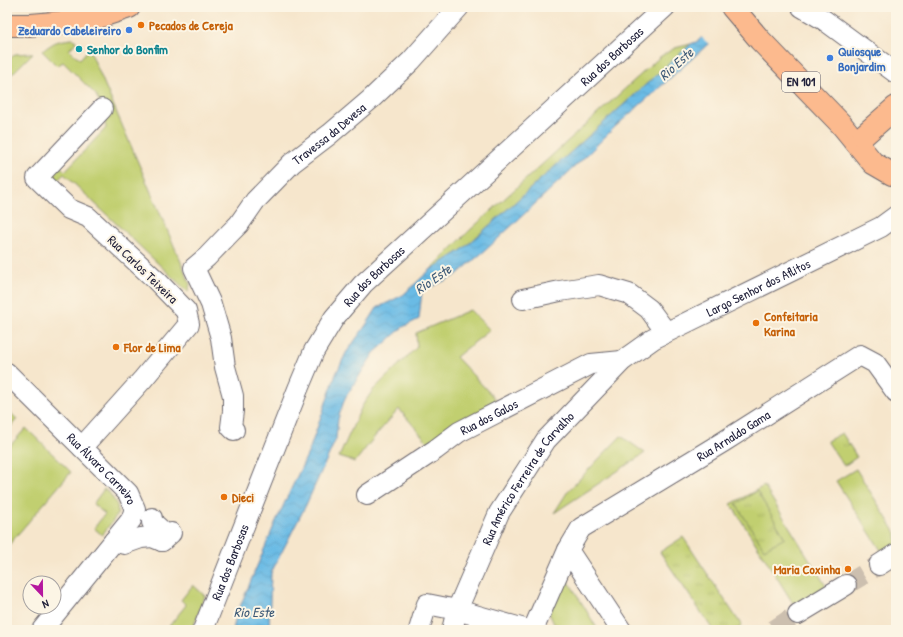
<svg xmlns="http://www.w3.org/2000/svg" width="903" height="637" viewBox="0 0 903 637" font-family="'Patrick Hand',sans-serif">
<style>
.green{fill:#c1cf70;stroke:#727856}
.park{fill:url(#park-tufts);stroke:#727856}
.water{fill:url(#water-waves);stroke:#466e90}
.pier{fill:#f6e6cc}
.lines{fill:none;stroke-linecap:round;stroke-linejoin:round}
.minor-tunnel{stroke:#ccbfaf;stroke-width:20;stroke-dasharray:20 10;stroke-linecap:butt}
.minor-casing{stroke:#6c676e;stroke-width:22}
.major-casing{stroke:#6c676e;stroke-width:24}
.minor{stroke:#fff;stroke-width:20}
.major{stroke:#fcba8e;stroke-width:22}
.food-dot{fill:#e8710a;stroke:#fcf5e5;stroke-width:1.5}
.shop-dot{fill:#3f7fe0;stroke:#fcf5e5;stroke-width:1.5}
.culture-dot{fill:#0f9aa8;stroke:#fcf5e5;stroke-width:1.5}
.labels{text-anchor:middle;stroke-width:4;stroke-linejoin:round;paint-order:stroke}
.shield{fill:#fcf5e5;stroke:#63616e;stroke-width:1}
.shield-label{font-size:12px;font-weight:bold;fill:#22223b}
.food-label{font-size:13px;font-weight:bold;fill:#c56008;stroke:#fcf5e5;text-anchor:start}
.shop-label{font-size:13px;font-weight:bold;fill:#366cbe;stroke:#fcf5e5;text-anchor:end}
.culture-label{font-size:13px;font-weight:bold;fill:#0d838f;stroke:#fcf5e5;text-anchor:start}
.street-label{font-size:13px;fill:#22223b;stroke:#fcf5e5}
.water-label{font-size:14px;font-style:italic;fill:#3b5876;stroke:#fcf5e5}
</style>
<defs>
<pattern id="park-tufts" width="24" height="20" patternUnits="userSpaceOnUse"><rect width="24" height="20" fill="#c1cf70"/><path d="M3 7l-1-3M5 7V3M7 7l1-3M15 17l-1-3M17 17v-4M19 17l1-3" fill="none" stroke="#a6b162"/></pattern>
<pattern id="water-waves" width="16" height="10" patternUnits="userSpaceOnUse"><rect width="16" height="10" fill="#6abbe5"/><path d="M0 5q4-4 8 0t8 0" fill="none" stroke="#5ca0c5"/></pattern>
</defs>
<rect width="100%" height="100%" fill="#fcf5e5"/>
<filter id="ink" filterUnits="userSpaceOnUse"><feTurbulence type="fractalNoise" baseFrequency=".025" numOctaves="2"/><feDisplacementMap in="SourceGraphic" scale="8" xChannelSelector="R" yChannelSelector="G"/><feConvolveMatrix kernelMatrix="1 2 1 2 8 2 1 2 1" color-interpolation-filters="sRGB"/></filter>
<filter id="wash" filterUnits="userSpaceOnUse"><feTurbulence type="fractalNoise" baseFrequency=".012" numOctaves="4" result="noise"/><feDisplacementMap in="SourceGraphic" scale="16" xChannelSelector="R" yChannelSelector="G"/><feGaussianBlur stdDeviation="0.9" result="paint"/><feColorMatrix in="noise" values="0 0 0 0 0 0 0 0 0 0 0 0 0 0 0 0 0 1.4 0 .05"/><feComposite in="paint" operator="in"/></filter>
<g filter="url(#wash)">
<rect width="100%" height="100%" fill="#f6e6cc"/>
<g class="green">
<path d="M72,39L75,40L76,42L69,50L80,59L87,51L91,53L181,262L190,284L188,292L64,174L57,181L49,174L59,165L65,171L106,128L102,107L96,95L63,62L57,66L42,51C56,41 56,41 72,39Z"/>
<polygon points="691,44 462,250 430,270 469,231 661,56 675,48"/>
<polygon points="33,53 7,79 7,62 15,54"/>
<polygon points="470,310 490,330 456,357 500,404 430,445 399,409 376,435 355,462 339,457 362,406 373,390 417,347 416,333"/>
<polygon points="7,409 17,419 7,431"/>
<polygon points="26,428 71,472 7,547 7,449"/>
<polygon points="621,436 645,453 554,513 568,491"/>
<polygon points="856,469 896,533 896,547 884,555 836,481"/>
<polygon points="764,486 826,586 794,605 731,504"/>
<polygon points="104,489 109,492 117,505 118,514 102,535 94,528 105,514 93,504"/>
<polygon points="568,580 598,630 573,630 554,624 549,613"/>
<polygon points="193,585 205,596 192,630 166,630 186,605 181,600"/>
</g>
<g class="park">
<polygon points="842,433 857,457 844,466 827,441"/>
<polygon points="757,491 785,538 764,549 736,504"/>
<polygon points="683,537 742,626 735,630 713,630 660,552"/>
</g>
<polygon class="water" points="731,7 749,7 685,65 616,126 586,156 488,248 455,276 422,291 419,319 403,327 374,353 345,398 338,419 336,439 306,505 271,573 269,630 233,630 236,616 276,521 309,451 336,374 346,353 366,325 377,308 403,295 430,270 462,250 691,44 698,41"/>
<polygon class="pier" points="728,7 750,7 710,45 700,36"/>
</g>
<g filter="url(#ink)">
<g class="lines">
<g class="minor-tunnel">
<polyline points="846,585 879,565"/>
<polyline points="774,630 798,614"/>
</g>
<defs>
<g id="minor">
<polyline points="802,7 824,20 896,73"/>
<polyline points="523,299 560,291 599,285 629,294 649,309 666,332"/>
<path id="s1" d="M7,373L128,493L135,509L131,520L42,630"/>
<path id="s2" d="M234,430L231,427L233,411V396L225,367L221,338L211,304L194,268L207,257L230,233L239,224L255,201L292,163L330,134L371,99L411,61L459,7"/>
<polyline points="82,447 143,379 189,324 186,311 156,280 88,217 69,209 37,178 102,109"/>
<path id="s3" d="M367,495L435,450L459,432L591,364L622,361"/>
<polyline points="152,518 152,522 161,530 162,541"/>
<polyline points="114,541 124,544 141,538 152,537 162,541 171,533"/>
<polyline points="568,550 621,630"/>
<polyline points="879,565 896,554"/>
<polyline points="798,614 846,585"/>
<path id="s4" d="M203,630L298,389L314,351L334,318L363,284L665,7"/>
<polyline points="419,630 427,604 457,610 528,630"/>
<path id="s5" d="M452,630L457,610L499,513L546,440L622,361L653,339L881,227L896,216"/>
<path id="s6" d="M533,630L568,550L581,528L723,442L860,355L875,363L896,392"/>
</g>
<g id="major">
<polyline points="732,7 760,40 841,124 873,163 892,174"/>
<polyline points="7,25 31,25 89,20 129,7"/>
<polyline points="863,136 896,107"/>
</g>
</defs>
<use href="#minor" class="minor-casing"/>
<use href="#major" class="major-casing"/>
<use href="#minor" class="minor"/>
<use href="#major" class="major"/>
</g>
</g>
<g class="food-dot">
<circle cx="141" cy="25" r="4"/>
<circle cx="756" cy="323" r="4"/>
<circle cx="116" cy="347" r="4"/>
<circle cx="224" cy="497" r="4"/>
<circle cx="848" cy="569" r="4"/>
</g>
<g class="shop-dot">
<circle cx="129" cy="30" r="4"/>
<circle cx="830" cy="58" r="4"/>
</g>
<circle class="culture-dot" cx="79" cy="49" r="4"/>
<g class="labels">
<rect class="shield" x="782" y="72" width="38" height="20" rx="3"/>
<g class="shield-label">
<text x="801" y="86">EN 101</text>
</g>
<g class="food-label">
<text x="149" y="30">Pecados de Cereja</text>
<text x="764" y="321">Confeitaria<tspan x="764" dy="15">Karina</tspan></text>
<text x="124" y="352">Flor de Lima</text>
<text x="232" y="502">Dieci</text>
<text x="840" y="574" text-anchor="end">Maria Coxinha</text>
</g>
<g class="shop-label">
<text x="121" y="35">Zeduardo Cabeleireiro</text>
<text x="838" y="56" text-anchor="start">Quiosque<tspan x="838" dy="15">Bonjardim</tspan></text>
</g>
<g class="culture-label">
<text x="87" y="54">Senhor do Bonfim</text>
</g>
<g class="street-label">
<text dy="5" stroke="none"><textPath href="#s4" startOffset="721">Rua dos Barbosas</textPath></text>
<text dy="5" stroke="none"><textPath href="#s2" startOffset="361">Travessa da Devesa</textPath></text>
<text transform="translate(143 269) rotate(44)" y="5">Rua Carlos Teixeira</text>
<text dy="5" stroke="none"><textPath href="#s4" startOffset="397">Rua dos Barbosas</textPath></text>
<text dy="5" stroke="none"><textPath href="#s5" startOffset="478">Largo Senhor dos Aflitos</textPath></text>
<text dy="5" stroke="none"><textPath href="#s3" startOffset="145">Rua dos Galos</textPath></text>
<text dy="5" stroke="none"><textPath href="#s6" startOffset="291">Rua Arnaldo Gama</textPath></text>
<text dy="5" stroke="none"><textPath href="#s1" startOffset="135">Rua Álvaro Carneiro</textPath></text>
<text dy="5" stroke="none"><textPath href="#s5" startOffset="171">Rua Américo Ferreira de Carvalho</textPath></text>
<text dy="5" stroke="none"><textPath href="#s4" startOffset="73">Rua dos Barbosas</textPath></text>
</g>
<g class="water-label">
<text transform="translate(676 64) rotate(-42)" y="5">Rio Este</text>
<text transform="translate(433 279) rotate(-35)" y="5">Rio Este</text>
<text x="254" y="617">Rio Este</text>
</g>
</g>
<rect width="903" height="637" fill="none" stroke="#fcf5e5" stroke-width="24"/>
<g transform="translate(42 595) rotate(158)"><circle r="19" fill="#fcf5e5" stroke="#a5a1a1"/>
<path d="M0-3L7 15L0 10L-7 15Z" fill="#b5179e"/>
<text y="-6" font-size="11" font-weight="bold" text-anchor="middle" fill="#22223b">N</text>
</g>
</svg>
